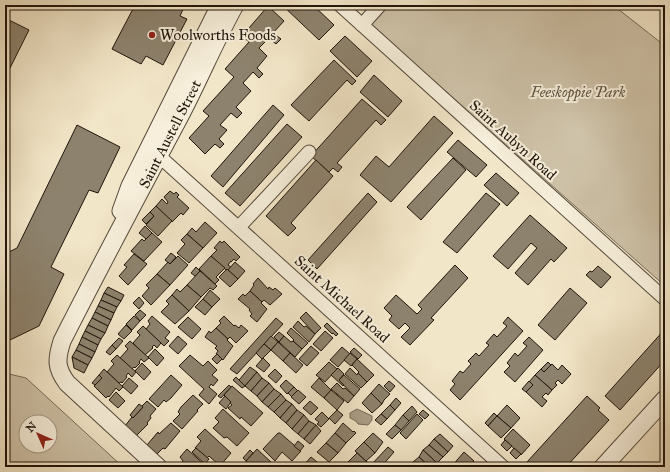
<svg xmlns="http://www.w3.org/2000/svg" width="670" height="472" viewBox="0 0 670 472" font-family="'IM FELL Great Primer',serif">
<style>
.green{fill:#cec2a8;stroke:#776c5a;fill-rule:evenodd}
.water{fill:#ab9f88;stroke:#736856}
.building{fill:#8d826d;stroke:#20150b}
.lines{fill:none;stroke-linecap:round;stroke-linejoin:round}
.minor-casing{stroke:#54493a;stroke-width:15}
.tertiary-casing{stroke:#54493a;stroke-width:19}
.minor{stroke:#f7efdb;stroke-width:13}
.tertiary{stroke:#f7efdb;stroke-width:17}
.poi-dot{fill:#8f2418;stroke:#f7efdb;stroke-width:1.5}
.labels{text-anchor:middle;stroke-width:4;stroke-linejoin:round;paint-order:stroke}
.poi-label{font-size:15px;fill:#20150b;stroke:#f7efdb;text-anchor:start}
.park-label{font-size:15px;font-style:italic;fill:#5d5242;stroke:#f7efdb}
.street-label{font-size:15px;fill:#20150b;stroke:#f7efdb}
</style>
<rect width="100%" height="100%" fill="#f2e6c8"/>
<filter id="stains"><feTurbulence type="fractalNoise" baseFrequency=".005" numOctaves="4"/><feColorMatrix values="0 0 0 0 .2 0 0 0 0 .09 0 0 0 0 .02 0 0 0 .5 -.17"/></filter>
<radialGradient id="worn" r=".72"><stop offset=".6" stop-color="#630" stop-opacity="0"/><stop offset="1" stop-color="#630" stop-opacity=".3"/></radialGradient>
<g class="green">
<polygon points="387,5 613,5 665,46 665,286 370,24"/>
<path d="M5,373L26,378L123,467H5ZM26,422H50V446H26Z"/>
</g>
<polygon class="water" points="357,409 372,416 372,420 368,425 358,424 356,421 350,418 350,413"/>
<g class="building">
<polygon points="135,5 140,5 146,8 148,5 185,5 180,16 187,19 163,65 146,56 141,64 112,49"/>
<polygon points="282,5 313,5 334,25 319,40"/>
<polygon points="268,6 284,21 273,33 281,39 276,44 269,38 259,48 267,56 257,68 263,74 259,78 253,72 243,83 251,91 236,107 242,113 237,118 231,113 220,125 227,130 219,139 224,144 220,148 215,144 205,154 189,138 209,116 203,111 234,77 225,69 249,42 242,36"/>
<polygon points="5,18 29,30 5,78"/>
<polygon points="345,36 372,61 357,77 330,51"/>
<polygon points="334,60 356,81 352,85 347,80 309,121 291,105"/>
<polygon points="374,75 402,101 388,117 360,92"/>
<polygon points="362,99 386,120 381,125 376,120 337,163 342,167 338,172 333,168 329,172 311,156"/>
<polygon points="273,105 284,115 223,187 211,176"/>
<polygon points="434,116 453,133 391,202 360,175 376,156 389,167"/>
<polygon points="287,124 302,137 240,206 225,193"/>
<polygon points="77,125 120,147 98,193 89,190 51,267 64,274 39,326 10,340 5,339 5,254 17,248"/>
<polygon points="458,140 487,165 476,177 447,152"/>
<polygon points="453,158 466,170 421,220 407,207"/>
<polygon points="316,160 333,176 291,223 296,228 288,236 266,216"/>
<polygon points="496,173 519,193 507,206 484,185"/>
<polygon points="170,191 174,194 176,192 179,195 177,197 189,208 183,215 181,213 172,222 156,206 162,199 167,204 168,202 164,197"/>
<polygon points="368,193 377,202 317,269 308,260"/>
<polygon points="486,193 500,204 457,253 443,242"/>
<polygon points="156,206 172,221 158,236 146,225 154,216 150,212"/>
<polygon points="150,212 154,216 146,224 142,220"/>
<polygon points="530,215 567,248 554,262 551,259 528,285 515,273 537,248 531,243 508,269 493,256"/>
<polygon points="205,222 217,233 203,248 187,234 192,228 196,232"/>
<polygon points="145,226 152,233 146,239 139,233"/>
<polygon points="152,233 162,242 144,261 131,251 142,239 144,241"/>
<polygon points="187,234 203,248 189,263 177,253 185,244 181,240"/>
<polygon points="220,241 222,243 224,241 240,257 236,261 234,259 231,262 231,261 228,265 231,267 228,270 226,270 211,256 217,250 214,248"/>
<polygon points="171,253 176,257 170,264 165,260"/>
<polygon points="134,254 147,264 128,285 119,276 127,267 124,265"/>
<polygon points="178,256 188,265 170,285 157,274 168,262 170,264"/>
<polygon points="211,256 225,268 216,277 219,280 215,284 199,269"/>
<polygon points="235,262 245,271 238,279 228,270"/>
<polygon points="455,265 468,278 431,318 434,320 410,345 401,337 410,328 405,323 399,329 389,320 392,316 384,308 396,295 417,314 422,309 418,305"/>
<polygon points="598,266 611,277 601,288 586,275 590,271 592,272"/>
<polygon points="196,267 200,271 195,276 191,273"/>
<polygon points="227,269 238,279 230,287 219,277"/>
<polygon points="200,271 217,286 213,290 210,288 201,297 187,285"/>
<polygon points="157,274 170,285 151,305 142,296 149,288 146,285"/>
<polygon points="258,278 268,289 269,287 273,290 275,288 282,294 270,305 264,300 262,302 250,291 254,285 253,284"/>
<polygon points="187,285 201,297 189,311 172,295 177,289 180,292"/>
<polygon points="108,287 124,295 121,301 104,293"/>
<polygon points="570,288 587,303 555,340 538,325"/>
<polygon points="210,290 220,299 212,307 203,299"/>
<polygon points="250,291 262,302 261,303 267,309 257,322 250,316 252,314 249,310 250,309 238,299 243,294 245,296"/>
<polygon points="104,293 121,301 117,307 101,300"/>
<polygon points="172,295 189,311 175,324 161,312 169,304 166,301"/>
<polygon points="139,297 144,303 139,309 133,303"/>
<polygon points="203,299 212,307 205,315 195,307"/>
<polygon points="101,300 117,307 114,313 98,306"/>
<polygon points="98,306 114,313 111,320 95,312"/>
<polygon points="140,310 146,315 140,321 135,315"/>
<polygon points="95,312 111,320 108,326 92,318"/>
<polygon points="306,312 321,328 315,334 300,318"/>
<polygon points="134,316 140,321 132,330 126,324"/>
<polygon points="152,316 170,332 165,338 169,341 164,346 146,329 150,324 148,321"/>
<polygon points="224,316 234,326 235,325 239,328 241,325 248,331 236,343 230,337 228,339 216,328 221,323 219,321"/>
<polygon points="188,317 201,329 192,339 178,327"/>
<polygon points="508,317 523,331 460,400 450,390 455,384 452,381 460,371 463,373 471,364 468,361 476,353 479,356 489,345 486,343 494,334 497,337 507,326 503,323"/>
<polygon points="92,318 108,326 105,333 88,325"/>
<polygon points="276,318 283,324 237,374 230,369"/>
<polygon points="298,321 304,327 306,326 315,334 309,342 293,327"/>
<polygon points="327,323 338,334 336,336 333,333 332,334 324,326"/>
<polygon points="88,325 105,333 101,339 85,331"/>
<polygon points="126,325 132,331 124,339 118,334"/>
<polygon points="143,326 161,343 157,348 154,345 152,347 153,348 145,355 133,343 140,335 137,332"/>
<polygon points="216,328 228,339 227,340 233,346 223,360 216,354 218,351 215,348 217,346 205,337 209,331 211,333"/>
<polygon points="291,328 308,343 302,349 293,341 294,340 287,333"/>
<polygon points="665,329 665,360 620,410 605,396"/>
<polygon points="85,331 101,339 98,345 82,337"/>
<polygon points="325,331 333,338 321,351 313,344"/>
<polygon points="279,332 284,336 279,342 274,337"/>
<polygon points="178,336 187,344 178,354 169,346"/>
<polygon points="271,336 278,342 271,350 264,344"/>
<polygon points="284,336 291,342 293,341 302,349 295,357 279,342"/>
<polygon points="82,337 98,345 95,352 79,344"/>
<polygon points="529,337 543,350 515,382 504,372 510,366 507,363 515,353 518,356 527,346 523,343"/>
<polygon points="119,338 123,341 116,349 112,345"/>
<polygon points="130,341 149,358 144,362 141,359 139,362 140,363 135,368 134,367 132,369 120,358 128,349 125,346"/>
<polygon points="278,342 290,353 283,361 271,350"/>
<polygon points="79,344 95,352 92,358 76,350"/>
<polygon points="264,344 271,350 262,359 256,353"/>
<polygon points="112,345 116,349 110,355 106,352"/>
<polygon points="311,346 319,353 307,366 299,359"/>
<polygon points="342,347 350,354 338,367 330,360"/>
<polygon points="354,348 362,355 358,359 350,352"/>
<polygon points="155,349 164,358 157,366 148,357"/>
<polygon points="76,350 92,358 88,365 72,357"/>
<polygon points="290,353 303,365 296,373 283,361"/>
<polygon points="350,353 357,359 351,366 344,360"/>
<polygon points="217,354 222,359 217,364 212,359"/>
<polygon points="117,355 136,372 132,377 128,373 126,376 127,377 122,383 121,382 119,383 107,372 114,364 111,361"/>
<polygon points="190,355 203,366 208,361 217,370 212,375 218,380 213,386 211,384 209,387 217,394 209,404 199,395 204,389 179,366"/>
<polygon points="72,357 88,365 84,373 74,368"/>
<polygon points="263,358 270,365 264,372 256,366"/>
<polygon points="357,359 374,375 367,382 358,373 359,372 352,365"/>
<polygon points="329,362 337,369 325,382 316,375"/>
<polygon points="548,362 551,365 544,372 541,369"/>
<polygon points="142,363 151,372 144,380 135,371"/>
<polygon points="552,364 558,370 562,365 571,374 562,384 558,380 555,383 557,385 552,390 535,375 541,369 544,372"/>
<polygon points="250,367 257,372 245,386 239,380"/>
<polygon points="338,368 344,374 339,380 344,385 343,386 331,375"/>
<polygon points="350,368 357,375 358,373 367,382 361,388 345,374"/>
<polygon points="104,369 123,387 119,391 116,388 109,397 108,396 106,398 94,386 102,378 99,375"/>
<polygon points="275,369 282,376 276,383 268,376"/>
<polygon points="257,372 262,378 251,391 245,386"/>
<polygon points="99,375 102,378 95,385 92,383"/>
<polygon points="171,375 182,385 171,398 166,402 164,400 158,407 149,399"/>
<polygon points="344,375 360,389 354,396 339,380"/>
<polygon points="535,375 552,390 548,395 546,393 542,397 547,401 542,407 526,392 533,385 529,382"/>
<polygon points="236,377 245,386 242,388 233,380"/>
<polygon points="129,378 138,386 131,394 122,386"/>
<polygon points="262,378 269,383 257,396 251,391"/>
<polygon points="319,378 331,390 324,398 311,387"/>
<polygon points="286,380 294,387 287,394 280,386"/>
<polygon points="389,381 395,386 390,392 384,386"/>
<polygon points="529,381 533,385 526,392 522,389"/>
<polygon points="269,383 274,389 262,402 257,396"/>
<polygon points="337,383 343,389 345,388 354,396 348,403 331,389"/>
<polygon points="379,384 390,394 384,400 382,404 371,393"/>
<polygon points="229,385 231,387 221,398 218,396"/>
<polygon points="232,386 263,413 251,426 241,417 240,419 228,408 232,405 230,403 231,402 224,395"/>
<polygon points="294,387 298,391 292,397 288,393"/>
<polygon points="274,389 281,394 268,407 262,402"/>
<polygon points="298,390 306,397 299,404 291,397"/>
<polygon points="331,390 344,401 337,410 324,398"/>
<polygon points="116,392 125,401 118,408 109,400"/>
<polygon points="371,393 382,404 372,413 362,403"/>
<polygon points="281,394 286,400 274,412 268,407"/>
<polygon points="193,395 203,404 197,410 198,411 182,429 173,421 180,414 178,412 181,407"/>
<polygon points="225,396 231,402 226,409 219,403"/>
<polygon points="587,396 600,408 598,410 609,420 566,467 532,467 527,462"/>
<polygon points="396,398 401,403 395,410 390,405"/>
<polygon points="286,400 292,404 280,418 274,412"/>
<polygon points="147,401 156,409 150,416 151,418 147,423 148,424 136,436 125,426 132,417 133,418 143,407 142,406"/>
<polygon points="310,401 318,408 311,415 303,408"/>
<polygon points="139,404 143,407 133,418 130,415"/>
<polygon points="292,404 297,410 286,423 280,418"/>
<polygon points="390,405 395,410 387,419 381,414"/>
<polygon points="507,405 520,418 511,428 497,416"/>
<polygon points="412,406 417,412 409,421 403,415"/>
<polygon points="223,409 249,433 237,446 227,437 224,438 213,428 219,422 215,418"/>
<polygon points="297,410 304,415 292,429 286,423"/>
<polygon points="337,410 343,415 335,424 329,418"/>
<polygon points="423,410 429,415 425,419 419,414"/>
<polygon points="322,412 329,419 321,427 317,424 319,422 315,419"/>
<polygon points="494,413 497,416 488,426 485,423"/>
<polygon points="381,414 387,419 381,425 375,420"/>
<polygon points="417,414 423,420 406,439 400,433"/>
<polygon points="304,415 309,421 298,434 292,429"/>
<polygon points="403,415 409,421 401,430 395,425"/>
<polygon points="497,416 511,428 501,438 488,426"/>
<polygon points="309,421 316,425 304,439 298,434"/>
<polygon points="171,423 180,431 165,449 163,448 157,454 147,445 158,432 159,434"/>
<polygon points="343,423 353,432 354,431 356,433 346,443 335,433"/>
<polygon points="316,425 321,431 310,444 304,439"/>
<polygon points="395,425 401,430 392,439 386,434"/>
<polygon points="205,429 231,453 220,466 209,456 207,458 195,448 201,441 197,437"/>
<polygon points="513,429 530,445 521,455 504,439"/>
<polygon points="278,433 280,433 301,451 292,461 282,452 275,461 263,449"/>
<polygon points="335,433 346,443 338,453 326,443"/>
<polygon points="373,433 383,442 375,453 364,442"/>
<polygon points="440,434 453,446 448,452 434,439"/>
<polygon points="434,439 448,452 443,457 429,445"/>
<polygon points="505,440 512,446 507,451 501,445"/>
<polygon points="298,441 304,446 300,451 294,446"/>
<polygon points="364,442 375,453 366,461 355,451"/>
<polygon points="326,443 338,453 329,462 317,452"/>
<polygon points="429,445 443,457 437,463 423,450"/>
<polygon points="388,447 394,452 381,467 372,467 370,466"/>
<polygon points="196,448 209,459 205,464 192,452"/>
<polygon points="514,448 521,454 516,459 510,453"/>
<polygon points="187,449 207,467 178,467 183,461 180,457"/>
<polygon points="257,449 272,463 269,467 253,467 246,461"/>
<polygon points="250,450 253,453 246,461 243,458"/>
<polygon points="423,450 437,463 434,467 430,467 419,457"/>
<polygon points="464,452 474,461 469,467 451,467"/>
<polygon points="357,453 367,462 363,467 353,467 348,462"/>
<polygon points="311,457 323,467 302,467"/>
<polygon points="419,457 430,467 419,467 413,462"/>
</g>
<g class="lines">
<defs>
<g id="minor">
<polyline points="340,5 665,299"/>
<polyline points="362,25 380,5"/>
<polyline points="159,156 503,467"/>
<polyline points="239,227 309,152"/>
</g>
<g id="tertiary">
<polyline points="121,211 130,186 220,5"/>
<path d="M158,467L67,383C56,368 56,360 62,341C100,266 140,191 180,116C199,80 215,41 235,5"/>
<polyline points="603,467 665,399"/>
</g>
</defs>
<use href="#minor" class="minor-casing"/>
<use href="#tertiary" class="tertiary-casing"/>
<use href="#minor" class="minor"/>
<use href="#tertiary" class="tertiary"/>
</g>
<circle class="poi-dot" cx="152" cy="35" r="4"/>
<g class="labels">
<g class="poi-label">
<text x="160" y="40">Woolworths Foods</text>
</g>
<g class="park-label">
<text x="578" y="97">Feeskoppie Park</text>
</g>
<g class="street-label">
<text transform="translate(170 134) rotate(-63)" y="5">Saint Austell Street</text>
<text transform="translate(513 140) rotate(42)" y="5">Saint Aubyn Road</text>
<text transform="translate(342 299) rotate(42)" y="5">Saint Michael Road</text>
</g>
</g>
<rect width="670" height="472" fill="none" stroke="#f2e6c8" stroke-width="20"/>
<rect x="6" y="6" width="658" height="460" fill="none" stroke="#20150b" stroke-width="2"/>
<rect x="10" y="10" width="650" height="452" fill="none" stroke="#20150b"/>
<g transform="translate(38 434) rotate(315)"><circle r="19" fill="#f7efdb" stroke="#a19888"/>
<path d="M0-3L7 15L0 10L-7 15Z" fill="#8f2418"/>
<text y="-6" font-size="11" font-weight="bold" text-anchor="middle" fill="#20150b">N</text>
</g>
<rect width="100%" height="100%" filter="url(#stains)"/>
<rect width="100%" height="100%" fill="url(#worn)"/>
</svg>
